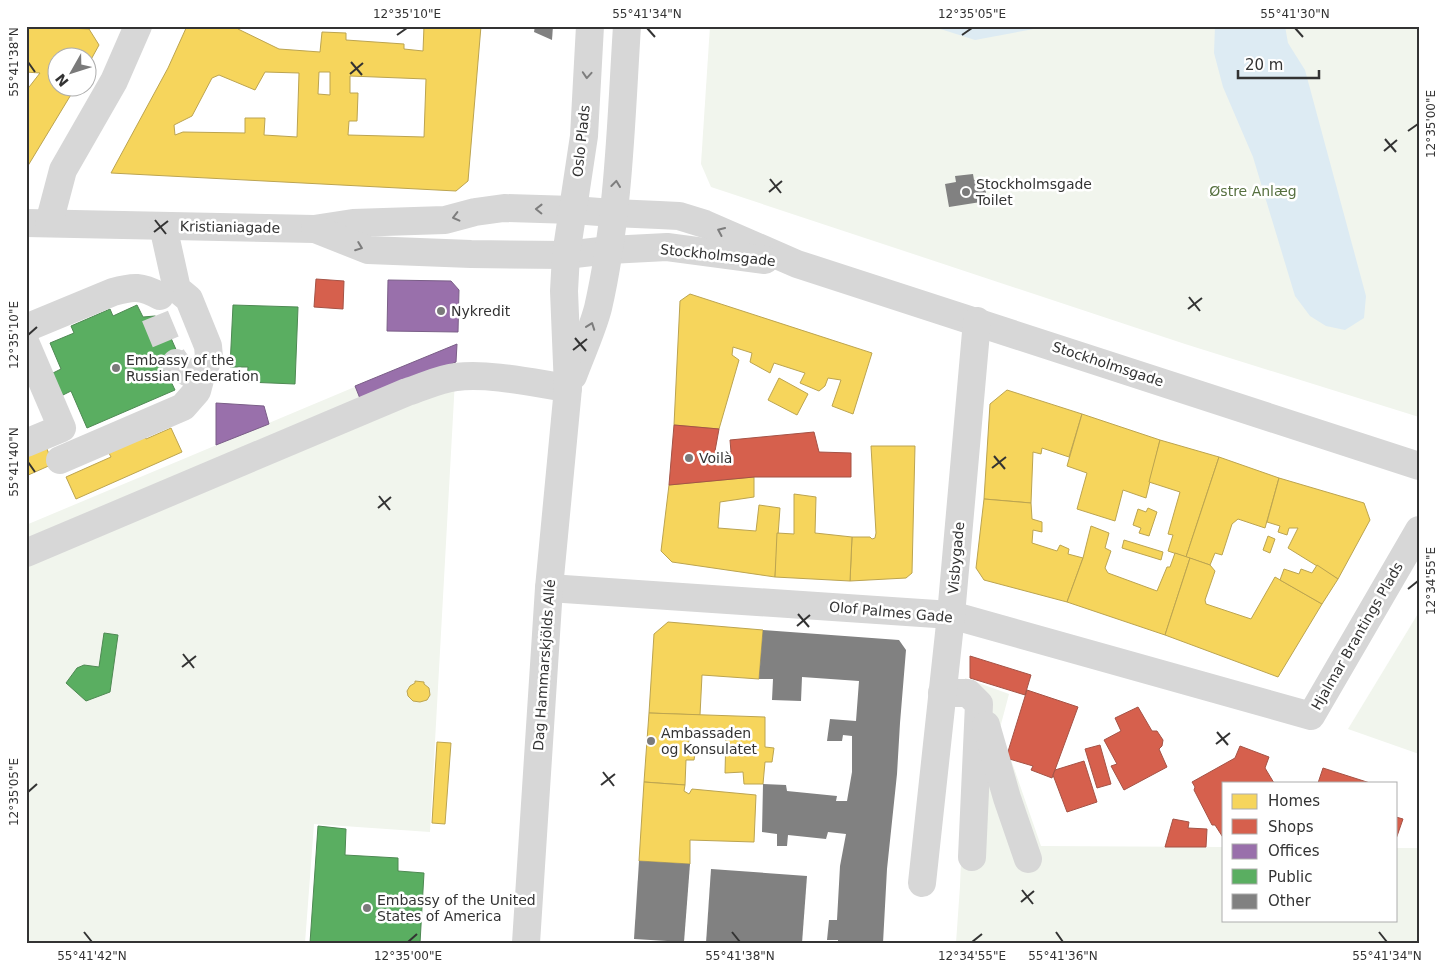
<svg xmlns="http://www.w3.org/2000/svg" width="1445" height="969" viewBox="0 0 1445 969" font-family="'DejaVu Sans',sans-serif">
<style>
.green{fill:#f1f5ed}
.water{fill:#ddebf3}
.homes{fill:#f6d55c;stroke:#bca450;fill-rule:evenodd}
.shops{fill:#d6604d;stroke:#a55245}
.offices{fill:#9970ab;stroke:#7a5e87}
.public{fill:#5aae61;stroke:#4e8953}
.building{fill:#818181}
.lines{fill:none;stroke-linecap:round;stroke-linejoin:round}
.minor-tunnel{stroke:#d6d6d6;stroke-width:28;stroke-dasharray:28 14;stroke-linecap:butt}
.minor{stroke:#d7d7d7;stroke-width:28}
.oneway{stroke:#7d7d7d}
.ticks{fill:none;stroke:#333;stroke-width:2}
.poi-dot{fill:#7a7a7a;stroke:#fff;stroke-width:2}
.labels{text-anchor:middle;stroke-width:5;stroke-linejoin:round;paint-order:stroke}
.street-label{font-size:14px;fill:#333;stroke:#fff}
.poi-label{font-size:14px;fill:#333;stroke:#fff;text-anchor:start}
.park-label{font-size:14px;fill:#56703f;stroke:#fff}
.neatline{fill:none;stroke:#333;stroke-width:2}
.ticks-label{font-size:12px;text-anchor:middle;fill:#333}
</style>
<rect width="100%" height="100%" fill="#fff"/>
<g class="green">
<polygon points="710,26 1419,26 1419,417 1185,344 711,187 701,164"/>
<polygon points="457,344 430,832 314,824 305,943 26,943 26,525"/>
<polygon points="1419,612 1419,754 1348,729"/>
<polygon points="965,678 1009,694 1000,728 1041,846 1224,847 1224,920 1396,920 1396,848 1419,848 1419,943 956,943 960,886 968,693"/>
</g>
<g class="water">
<polygon points="931,26 1050,26 975,40"/>
<polygon points="1215,26 1285,26 1288,43 1305,70 1366,296 1364,318 1345,330 1326,326 1310,316 1295,296 1253,157 1223,87 1214,53"/>
</g>
<g class="homes">
<polygon points="26,26 89,29 99,45 88,65 88,58 58,58 58,88 75,88 26,169 26,91 40,73 26,72"/>
<path d="M187,26H239L238,29L279,49L320,52L322,32L346,33V40L404,44V49L423,51L424,26H481L468,181L456,191L111,173L168,68ZM265,72L299,73L297,137L264,135L265,118H245V133L183,132L175,135L174,125L192,116L212,78L219,75L255,90ZM319,72H330V95L318,94ZM350,76L426,79L424,137L348,135L349,121H357L358,93H350Z"/>
<polygon points="690,294 872,353 853,414 832,406 841,380 828,378 825,386 819,391 800,383 805,373 774,363 770,373 750,362 752,353 733,347 732,355 739,360 719,429 674,425 680,301"/>
<polygon points="779,378 808,394 797,415 768,400"/>
<polygon points="1007,390 1082,414 1069,457 1042,448 1041,454 1033,452 1031,503 984,499 990,404"/>
<polygon points="1082,414 1160,440 1146,498 1123,490 1115,521 1077,509 1087,473 1067,466"/>
<polygon points="171,428 182,452 76,499 66,477 111,457 107,449 143,433 146,439"/>
<polygon points="1160,440 1219,457 1186,557 1168,551 1173,535 1168,534 1180,492 1149,482"/>
<polygon points="45,444 53,464 26,476 26,452"/>
<polygon points="871,446 915,446 912,573 906,578 850,581 852,537 870,537 872,539 875,538 876,533"/>
<polygon points="1219,457 1279,478 1265,528 1238,519 1232,524 1222,555 1215,553 1210,565 1186,557"/>
<polygon points="754,477 754,497 720,502 718,528 756,531 759,505 780,508 775,577 672,562 661,551 669,485"/>
<polygon points="1279,478 1364,503 1370,520 1338,579 1288,548 1298,528 1289,528 1287,535 1278,532 1280,526 1267,522"/>
<polygon points="794,494 816,497 815,533 852,537 850,581 775,577 777,533 794,534"/>
<polygon points="984,499 1031,503 1032,519 1042,522 1042,532 1033,530 1032,543 1057,551 1060,545 1069,549 1068,554 1083,558 1067,602 984,580 976,568"/>
<polygon points="1148,508 1157,512 1149,536 1139,533 1141,528 1133,525 1138,509 1146,512"/>
<polygon points="1091,526 1109,533 1105,548 1111,551 1105,568 1108,573 1157,591 1167,567 1170,567 1175,553 1190,558 1165,635 1067,602 1083,558"/>
<polygon points="1268,536 1275,539 1270,553 1263,550"/>
<polygon points="1124,540 1163,552 1161,560 1122,548"/>
<polygon points="1190,558 1210,565 1215,571 1205,600 1206,604 1251,619 1275,577 1322,604 1278,677 1165,635"/>
<polygon points="1317,565 1338,579 1322,604 1280,580 1284,569 1299,574 1301,569 1312,573"/>
<polygon points="668,622 763,630 759,679 702,675 700,715 649,713 654,634"/>
<polygon points="415,681 424,682 424,684 429,688 430,695 427,700 420,702 413,701 408,696 407,691 410,686 415,683"/>
<polygon points="649,713 765,717 765,747 774,748 772,762 765,762 763,784 744,784 743,772 725,773 726,735 690,734 688,747 696,748 694,760 686,760 685,785 644,782"/>
<polygon points="437,742 451,743 445,824 432,823"/>
<polygon points="644,782 685,785 684,791 689,794 692,789 756,795 754,842 690,840 690,864 639,861"/>
</g>
<g class="shops">
<polygon points="316,279 344,281 343,309 314,307"/>
<polygon points="674,425 719,429 715,451 731,452 730,440 814,432 819,452 851,453 851,477 754,477 669,485"/>
<polygon points="970,656 1031,675 1025,695 970,678"/>
<polygon points="1027,690 1078,707 1052,778 1031,770 1033,766 1006,758"/>
<polygon points="1138,707 1152,731 1157,731 1163,740 1162,746 1159,749 1167,767 1124,790 1111,766 1117,764 1104,740 1121,731 1115,718"/>
<polygon points="1100,745 1111,784 1097,788 1085,749"/>
<polygon points="1240,746 1269,757 1265,768 1274,783 1224,783 1224,839 1215,825 1212,825 1194,790 1195,787 1192,782 1235,758"/>
<polygon points="1084,761 1097,802 1067,812 1053,775 1055,770"/>
<polygon points="1323,768 1370,783 1318,783"/>
<polygon points="1396,817 1403,819 1396,839"/>
<polygon points="1173,819 1189,822 1188,828 1207,829 1206,847 1165,847"/>
</g>
<g class="offices">
<polygon points="388,280 451,281 459,290 458,332 387,331"/>
<polygon points="457,344 456,362 361,401 355,386"/>
<polygon points="216,403 264,406 269,424 216,445"/>
</g>
<g class="public">
<polygon points="137,305 143,317 155,316 163,320 178,354 166,371 175,390 87,428 71,391 59,397 49,375 61,369 50,343 74,333 71,326 110,309 113,316"/>
<polygon points="233,305 298,307 295,384 247,382 248,367 230,367"/>
<polygon points="104,633 118,635 110,692 86,701 66,683 77,668 84,665 99,667"/>
<polygon points="318,826 346,829 345,855 398,858 398,871 424,873 420,943 310,943"/>
</g>
<g class="building">
<polygon points="535,26 553,26 552,40 534,32"/>
<polygon points="973,174 974,180 984,178 987,201 949,207 945,184 956,182 955,176"/>
<polygon points="763,630 899,640 906,650 900,723 897,774 887,869 883,943 838,943 838,940 827,940 829,920 837,920 840,866 846,834 828,832 826,839 788,835 787,846 777,846 777,834 762,832 763,784 786,785 787,791 837,796 836,801 847,801 852,772 852,736 843,735 842,741 827,741 830,719 856,721 859,681 802,677 801,701 772,700 773,679 759,679"/>
<polygon points="639,861 690,864 684,942 634,939"/>
<polygon points="711,869 807,876 802,943 706,943"/>
</g>
<g class="lines">
<polyline class="minor-tunnel" points="155,316 172,357 176,363"/>
<g class="minor">
<polyline points="26,223 314,229 353,223 445,220 475,212 504,208 573,210 613,213 659,215 679,216 705,224 797,264 1419,466"/>
<polyline points="49,223 63,170 114,81 138,26"/>
<path d="M163,226L177,289L189,299L208,346L209,357L201,376C190,375 183,371 176,363"/>
<polyline points="315,229 368,250 471,254 566,255 609,250 667,247 765,260"/>
<path d="M26,328L113,292C134,286 141,286 160,296"/>
<polyline points="26,344 62,428 26,443"/>
<path d="M573,376C581,354 592,331 598,308C619,216 621,120 627,26"/>
<polyline points="60,460 183,407 197,391 201,376"/>
<path d="M26,553L407,392C423,387 439,379 456,377C490,373 534,383 568,388"/>
<polyline points="549,588 951,615 1311,716 1419,530"/>
<polyline points="942,693 968,693 979,704 972,857"/>
<polyline points="986,725 1007,798 1028,859"/>
<polyline points="922,883 951,615 977,321"/>
<polyline points="526,943 549,588 568,388 564,291 566,255 584,136 590,26"/>
</g>
</g>
<defs><path id="oneway-chevron" d="M-2-3.5L2.5 0L-2 3.5" fill="none" stroke-width="1.6" stroke-linecap="round" stroke-linejoin="round" transform="scale(1.25)"/></defs>
<g class="oneway">
<use href="#oneway-chevron" transform="translate(587 75) rotate(94)"/>
<use href="#oneway-chevron" transform="translate(616 184) rotate(-83)"/>
<use href="#oneway-chevron" transform="translate(539 209) rotate(-179)"/>
<use href="#oneway-chevron" transform="translate(456 217) rotate(166)"/>
<use href="#oneway-chevron" transform="translate(721 231) rotate(-156)"/>
<use href="#oneway-chevron" transform="translate(359 247) rotate(21)"/>
<use href="#oneway-chevron" transform="translate(591 326) rotate(-70)"/>
</g>
<path class="ticks" d="M647,28L655,37M1295,28L1303,37M397,35L407,28M962,35L972,28M28,62L35,72M351,62L362,75M350,74L363,63M1408,131L1418,124M1385,139L1396,152M1384,151L1397,140M770,179L781,193M769,192L782,181M155,220L166,234M154,232L168,221M1189,297L1200,311M1188,309L1202,298M28,335L37,327M575,338L586,351M573,350L587,339M994,456L1005,469M28,462L35,472M992,468L1006,457M379,496L390,510M378,508L391,497M1408,589L1418,581M798,614L809,627M797,626L810,615M183,654L194,668M182,667L196,656M1217,732L1228,745M1216,744L1230,733M603,772L614,786M601,785L615,774M28,792L37,784M1022,890L1033,904M1021,902L1034,891M84,932L92,942M732,932L740,942M1056,932L1063,942M1379,932L1387,942M408,942L417,934M972,942L982,934"/>
<g class="poi-dot">
<circle cx="966" cy="192" r="5"/>
<circle cx="441" cy="311" r="5"/>
<circle cx="116" cy="368" r="5"/>
<circle cx="689" cy="458" r="5"/>
<circle cx="651" cy="741" r="5"/>
<circle cx="367" cy="908" r="5"/>
</g>
<g class="labels">
<g class="street-label">
<text transform="translate(581 141) rotate(-84)" y="5">Oslo Plads</text>
<text transform="translate(230 227) rotate(1)" y="5">Kristianiagade</text>
<text transform="translate(718 255) rotate(6)" y="5">Stockholmsgade</text>
<text transform="translate(1108 364) rotate(18)" y="5">Stockholmsgade</text>
<text transform="translate(956 558) rotate(-85)" y="5">Visbygade</text>
<text transform="translate(891 612) rotate(5)" y="5">Olof Palmes Gade</text>
<text transform="translate(1357 636) rotate(-60)" y="5">Hjalmar Brantings Plads</text>
<text transform="translate(544 665) rotate(-86)" y="5">Dag Hammarskjölds Allé</text>
</g>
<g class="poi-label">
<text x="976" y="189">Stockholmsgade<tspan x="976" dy="16">Toilet</tspan></text>
<text x="451" y="316">Nykredit</text>
<text x="126" y="365">Embassy of the<tspan x="126" dy="16">Russian Federation</tspan></text>
<text x="699" y="463">Voilà</text>
<text x="661" y="738">Ambassaden<tspan x="661" dy="16">og Konsulatet</tspan></text>
<text x="377" y="905">Embassy of the United<tspan x="377" dy="16">States of America</tspan></text>
</g>
<g class="park-label">
<text x="1253" y="196">Østre Anlæg</text>
</g>
</g>
<rect width="1445" height="969" fill="none" stroke="#ffffff" stroke-width="55"/>
<rect x="1222" y="782" width="175" height="140" fill="#ffffff" stroke="#adadad"/>
<rect x="1232" y="794" width="25" height="15" fill="#f6d55c" stroke="#adadad"/>
<text x="1268" y="806" font-size="15" fill="#333333">Homes</text>
<rect x="1232" y="819" width="25" height="15" fill="#d6604d" stroke="#adadad"/>
<text x="1268" y="832" font-size="15" fill="#333333">Shops</text>
<rect x="1232" y="844" width="25" height="15" fill="#9970ab" stroke="#adadad"/>
<text x="1268" y="856" font-size="15" fill="#333333">Offices</text>
<rect x="1232" y="869" width="25" height="15" fill="#5aae61" stroke="#adadad"/>
<text x="1268" y="882" font-size="15" fill="#333333">Public</text>
<rect x="1232" y="894" width="25" height="15" fill="#818181" stroke="#adadad"/>
<text x="1268" y="906" font-size="15" fill="#333333">Other</text>
<g transform="translate(72 72) rotate(231)"><circle r="24" fill="#ffffff" stroke="#adadad"/>
<path d="M0-4L9 19L0 12L-9 19Z" fill="#7a7a7a"/>
<text y="-8" font-size="14" font-weight="bold" text-anchor="middle" fill="#333333">N</text>
</g>
<path d="M1238 70v8h81v-8" fill="none" stroke="#333333" stroke-width="2.5"/>
<text x="1245" y="70" font-size="15" fill="#333333" stroke="#ffffff" stroke-width="4" paint-order="stroke">20 m</text>
<rect x="28" y="28" width="1390" height="914" class="neatline"/>
<g class="ticks-label">
<text x="407" y="18">12°35'10"E</text>
<text x="647" y="18">55°41'34"N</text>
<text x="972" y="18">12°35'05"E</text>
<text x="1295" y="18">55°41'30"N</text>
<text transform="translate(14 62) rotate(-90)" y="4">55°41'38"N</text>
<text transform="translate(1431 124) rotate(-90)" y="4">12°35'00"E</text>
<text transform="translate(14 335) rotate(-90)" y="4">12°35'10"E</text>
<text transform="translate(14 462) rotate(-90)" y="4">55°41'40"N</text>
<text transform="translate(1431 581) rotate(-90)" y="4">12°34'55"E</text>
<text transform="translate(14 792) rotate(-90)" y="4">12°35'05"E</text>
<text x="92" y="960">55°41'42"N</text>
<text x="408" y="960">12°35'00"E</text>
<text x="740" y="960">55°41'38"N</text>
<text x="972" y="960">12°34'55"E</text>
<text x="1063" y="960">55°41'36"N</text>
<text x="1387" y="960">55°41'34"N</text>
</g>
</svg>
